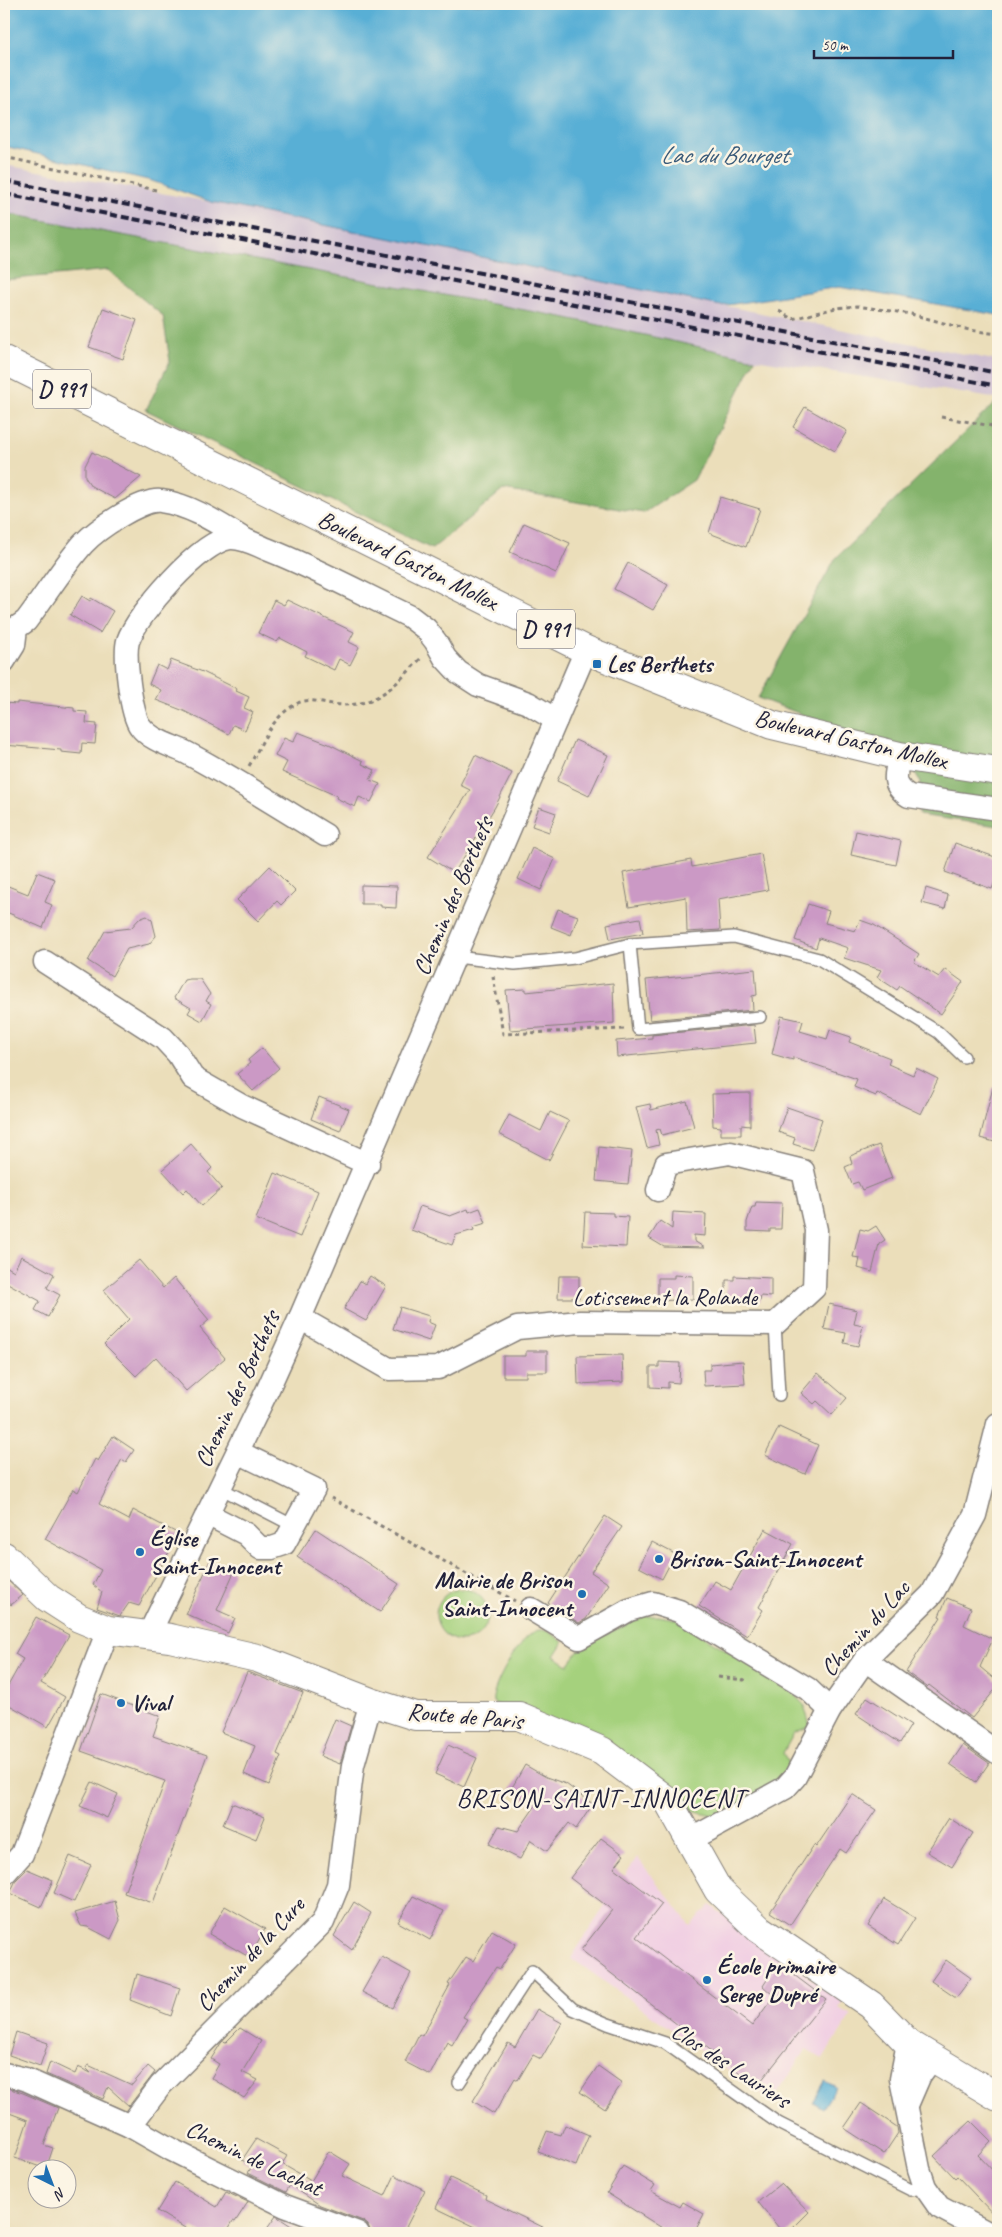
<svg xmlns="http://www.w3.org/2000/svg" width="1002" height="2237" viewBox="0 0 1002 2237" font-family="Caveat,sans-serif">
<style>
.built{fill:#f1d0e3}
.industrial{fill:#cebed1}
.green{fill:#a5d17d;stroke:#647a5c}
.forest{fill:#84b36c;stroke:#536a54}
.water{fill:#59afd5;stroke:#3e6888}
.building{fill:#cb99c5}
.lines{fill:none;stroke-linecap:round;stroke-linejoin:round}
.service-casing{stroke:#86807a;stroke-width:14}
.minor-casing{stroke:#86807a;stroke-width:25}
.tertiary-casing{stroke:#86807a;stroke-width:30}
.primary-casing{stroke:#86807a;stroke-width:30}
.path{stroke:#86807a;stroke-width:3;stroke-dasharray:4 4;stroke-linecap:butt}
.service{stroke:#fff;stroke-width:11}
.minor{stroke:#fff;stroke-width:22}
.tertiary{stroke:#fff;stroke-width:28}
.primary{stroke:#fff;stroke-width:28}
.rail{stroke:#22223b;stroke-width:4;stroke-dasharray:8 4;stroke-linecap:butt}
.poi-dot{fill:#1f6fb2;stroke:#fcf5e5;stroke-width:2}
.labels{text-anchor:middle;stroke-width:5;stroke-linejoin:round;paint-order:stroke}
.shield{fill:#fcf5e5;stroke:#63616e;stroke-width:1}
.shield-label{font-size:22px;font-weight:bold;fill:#22223b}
.street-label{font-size:24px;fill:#22223b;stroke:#fcf5e5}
.poi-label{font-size:24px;font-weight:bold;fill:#22223b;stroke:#fcf5e5;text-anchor:start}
.water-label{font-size:25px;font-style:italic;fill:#385a79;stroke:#fcf5e5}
.quarter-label{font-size:26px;letter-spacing:1px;fill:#22223b;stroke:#fcf5e5}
</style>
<rect width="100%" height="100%" fill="#fcf5e5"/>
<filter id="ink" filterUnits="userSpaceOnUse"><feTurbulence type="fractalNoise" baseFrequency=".02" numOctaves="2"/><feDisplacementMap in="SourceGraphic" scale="10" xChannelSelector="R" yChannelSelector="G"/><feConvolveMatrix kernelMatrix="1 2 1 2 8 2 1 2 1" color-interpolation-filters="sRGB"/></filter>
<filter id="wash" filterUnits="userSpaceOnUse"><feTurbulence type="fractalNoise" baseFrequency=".0096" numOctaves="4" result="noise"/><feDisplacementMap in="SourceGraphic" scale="20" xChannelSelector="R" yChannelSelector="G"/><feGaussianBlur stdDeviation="1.12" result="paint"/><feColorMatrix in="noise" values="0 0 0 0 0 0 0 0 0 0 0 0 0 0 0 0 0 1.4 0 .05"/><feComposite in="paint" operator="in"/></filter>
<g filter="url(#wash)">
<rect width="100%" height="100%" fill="#ebdeba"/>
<polygon class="built" points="637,1857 690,1925 710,1905 843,2002 839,2008 851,2015 823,2059 806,2050 772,2101 571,1958"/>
<polygon class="industrial" points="4,165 211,202 998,361 998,399 755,359 562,317 4,213"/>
<g class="green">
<circle cx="462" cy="1615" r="26"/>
<path d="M645,1616H659L675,1619L787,1687L804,1705L810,1726L794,1733L783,1753L792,1770L788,1778L716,1816L688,1809L493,1702C490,1688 523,1631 539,1630C548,1629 556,1637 563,1642L554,1656L568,1665L587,1640C608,1636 625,1625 645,1616Z"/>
</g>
<g class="forest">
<polygon points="4,213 562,317 755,359 694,480 644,513 503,490 432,549 146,410 170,361 163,316 108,270 4,280"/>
<polygon points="998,400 998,826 919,815 920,782 905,753 758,698 835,559"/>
</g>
<g class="water">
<polygon points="4,4 998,4 998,315 839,287 721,306 211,202 152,181 4,146"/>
<polygon points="825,2081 836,2087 823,2108 813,2102"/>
</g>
<g id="blocks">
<g class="building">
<polygon points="103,308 137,320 123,359 89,347"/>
<polygon points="805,407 847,431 835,451 793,427"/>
<polygon points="92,452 141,477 115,499 91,486 85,477 85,466"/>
<polygon points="720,497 760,509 746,547 709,533"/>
<polygon points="524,523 570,543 556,573 510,552"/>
<polygon points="628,563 668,585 653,610 614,589"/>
<polygon points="82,596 90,601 91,598 113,611 100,633 70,615"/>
<polygon points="274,600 284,605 287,600 354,632 349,642 359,647 350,665 339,659 334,670 305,656 307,652 280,638 277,642 258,633"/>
<polygon points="171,660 203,672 237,689 236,691 249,697 244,708 253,712 245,730 233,725 229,734 184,711 156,700 161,690 149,684 157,665 167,670"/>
<polygon points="17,702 74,708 74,711 87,712 86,723 97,724 95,744 82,743 81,754 61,752 61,750 4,745 4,703 17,704"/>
<polygon points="298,732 329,744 363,761 362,764 375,770 370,780 380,784 371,802 359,797 355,807 336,798 337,796 282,772 287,762 275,756 284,738 293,742"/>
<polygon points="575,740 608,755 589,796 557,781"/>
<polygon points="475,755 512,773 495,807 454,873 428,857 470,790 460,785"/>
<polygon points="539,807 556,813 549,832 532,826"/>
<polygon points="856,831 901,841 896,865 851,855"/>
<polygon points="955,843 998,858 998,873 992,889 945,872"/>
<polygon points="532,848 555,859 541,890 518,879"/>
<polygon points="761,854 768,890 718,899 720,930 687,932 686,897 629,907 623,873 691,860 692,867"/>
<polygon points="270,866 295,891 281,905 277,901 258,921 237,900"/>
<polygon points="37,872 55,879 45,902 52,905 43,928 4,911 4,897 8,886 28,894"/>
<polygon points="361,885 397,886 396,908 381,907 381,904 361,904"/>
<polygon points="926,888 948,895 945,909 922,903"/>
<polygon points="808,904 829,911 825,923 855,931 860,920 874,925 919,954 914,962 939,977 945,969 963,982 941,1014 900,986 897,990 877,977 881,970 844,958 848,948 819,938 816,948 795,940"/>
<polygon points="558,909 578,916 571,935 551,927"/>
<polygon points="147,916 152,920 156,936 149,944 127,949 112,976 88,961 105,931 131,928 139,919"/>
<polygon points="640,918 643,933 610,939 607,924"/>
<polygon points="755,969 757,995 752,996 753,1010 650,1020 646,980"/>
<polygon points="190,979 200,979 210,994 206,1001 211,1004 202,1021 188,1013 191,1008 174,998 184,980"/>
<polygon points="613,983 614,1023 510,1030 506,990 526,989 526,992"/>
<polygon points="781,1016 803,1021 800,1031 827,1039 830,1030 851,1037 849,1042 890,1058 888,1064 913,1075 916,1068 938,1079 921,1114 877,1093 876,1096 854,1087 857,1079 793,1057 793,1060 772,1054"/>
<polygon points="754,1025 756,1043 617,1057 616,1041 652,1038 652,1035"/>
<polygon points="262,1048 279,1068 253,1091 237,1074 250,1063 248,1060"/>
<polygon points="993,1087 998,1088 998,1143 980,1138"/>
<polygon points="750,1093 750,1126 741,1125 741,1135 721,1135 721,1127 713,1126 712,1094"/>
<polygon points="319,1097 349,1109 340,1131 311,1119"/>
<polygon points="687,1101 694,1127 662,1135 660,1129 656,1130 659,1145 647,1148 636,1107 650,1104 651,1110"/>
<polygon points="787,1107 822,1119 812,1150 793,1144 795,1138 778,1132"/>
<polygon points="550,1112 569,1121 549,1160 499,1134 509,1115 541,1131"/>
<polygon points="191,1144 212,1168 208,1172 222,1188 202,1206 187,1189 183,1193 162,1170"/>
<polygon points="879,1145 892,1178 862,1190 858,1182 852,1184 845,1167 852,1164 850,1156"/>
<polygon points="599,1147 632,1151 628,1184 596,1181"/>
<polygon points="275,1173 318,1191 300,1237 256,1219"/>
<polygon points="756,1202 782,1203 781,1229 770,1229 770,1232 747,1231 747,1222 752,1207 755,1207"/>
<polygon points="420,1206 450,1216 468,1209 469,1212 480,1208 486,1223 473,1227 474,1230 456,1235 452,1245 411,1230"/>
<polygon points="585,1212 613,1213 613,1216 628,1217 626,1247 583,1245"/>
<polygon points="673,1212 706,1214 705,1236 694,1235 694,1241 705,1248 664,1247 649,1238 660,1221 672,1229"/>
<polygon points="876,1226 885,1240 879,1244 872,1272 858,1268 860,1258 853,1257 860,1229 868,1231"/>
<polygon points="21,1256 54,1274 47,1288 60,1295 48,1317 35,1310 40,1301 4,1281 4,1265 14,1271"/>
<polygon points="139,1260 163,1288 174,1278 209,1320 200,1328 225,1358 186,1391 156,1357 136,1376 104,1344 129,1319 104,1290"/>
<polygon points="674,1275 693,1276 693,1299 658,1301 658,1278 674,1278"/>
<polygon points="370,1276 386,1286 366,1321 344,1309 360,1281 365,1284"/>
<polygon points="559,1276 579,1276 579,1298 558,1298"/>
<polygon points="734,1276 771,1278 771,1297 761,1296 760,1301 734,1300 734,1297 726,1297 726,1280 734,1280"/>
<polygon points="829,1304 857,1310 854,1324 863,1326 858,1346 844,1343 846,1333 824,1329"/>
<polygon points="400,1307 429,1316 428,1322 435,1325 429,1341 393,1329"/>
<polygon points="526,1351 547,1351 547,1372 526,1372 526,1377 503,1377 503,1356 526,1356"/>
<polygon points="622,1355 623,1382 578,1384 577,1356"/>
<polygon points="743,1361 745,1384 704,1386 703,1370 710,1370 710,1364"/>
<polygon points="659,1362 680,1363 679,1383 668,1382 668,1388 650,1387 650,1367 659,1367"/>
<polygon points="818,1373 847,1398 832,1415 817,1401 814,1404 801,1393"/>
<polygon points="779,1427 818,1445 805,1474 765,1455"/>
<polygon points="113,1436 134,1450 126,1462 122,1459 99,1504 129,1520 133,1510 179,1534 139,1606 129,1603 120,1616 97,1608 102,1592 93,1585 101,1570 45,1539 73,1489 78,1492 95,1459 98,1461"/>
<polygon points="605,1516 622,1527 591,1572 609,1584 586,1619 579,1623 548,1603"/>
<polygon points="316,1529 399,1584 380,1612 297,1557"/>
<polygon points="765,1529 793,1544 759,1607 763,1610 747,1636 699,1606 715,1581 731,1590"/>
<polygon points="652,1542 675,1554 662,1579 639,1567"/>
<polygon points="210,1561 234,1572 217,1610 235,1618 228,1633 186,1614"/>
<polygon points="4,1577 23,1595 11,1605 4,1596"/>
<polygon points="947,1598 971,1608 964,1625 993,1639 980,1667 998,1682 998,1686 972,1718 929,1685 927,1687 906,1672 941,1617 939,1616"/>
<polygon points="36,1617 69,1635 41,1683 65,1697 48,1727 4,1702 4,1693 23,1659 15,1654"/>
<polygon points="247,1672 303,1693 277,1754 281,1756 269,1785 244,1774 255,1746 221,1732"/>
<polygon points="101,1694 160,1716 153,1736 207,1755 153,1903 124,1893 165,1781 81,1751"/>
<polygon points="867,1697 911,1725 900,1743 856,1714"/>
<polygon points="335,1719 351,1726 340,1764 320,1756"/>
<polygon points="448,1745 477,1758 464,1787 435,1774"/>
<polygon points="963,1745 989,1763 976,1782 950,1764"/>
<polygon points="525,1765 546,1777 566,1784 593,1804 576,1829 569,1823 547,1851 531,1840 520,1859 489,1844 499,1826 518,1831 536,1805 510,1791"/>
<polygon points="92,1782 118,1794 107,1818 80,1806"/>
<polygon points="852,1794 876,1810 846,1853 840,1849 790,1925 770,1912 814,1845 816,1847"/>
<polygon points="232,1803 265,1817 256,1839 223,1825"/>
<polygon points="949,1818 973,1833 952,1867 927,1852"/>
<polygon points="601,1838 624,1855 614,1868 662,1904 636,1937 752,2026 774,1996 763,1986 778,1963 826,1999 757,2086 581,1950 612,1910 570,1878"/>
<polygon points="70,1856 91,1865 74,1902 54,1893"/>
<polygon points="27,1869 53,1880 41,1907 10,1893 16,1880"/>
<polygon points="413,1896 444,1911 430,1940 398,1922"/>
<polygon points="884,1899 915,1918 898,1945 868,1926"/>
<polygon points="115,1901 120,1920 111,1939 88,1927 81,1926 75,1913"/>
<polygon points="354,1902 371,1913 352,1950 334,1936"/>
<polygon points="225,1906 265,1929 249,1957 209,1934"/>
<polygon points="492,1930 516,1944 500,1969 496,1967 463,2017 467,2019 452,2045 447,2042 430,2075 405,2062 419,2034 422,2036 450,1985 448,1984 466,1957 473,1961"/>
<polygon points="382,1957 411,1973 393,2008 362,1992"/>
<polygon points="946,1960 971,1978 956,1998 931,1981"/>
<polygon points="137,1974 180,1988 171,2016 130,2000"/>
<polygon points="537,2009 562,2023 541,2059 533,2055 518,2080 515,2078 494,2114 473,2101 508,2043 515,2047"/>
<polygon points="240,2028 261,2041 242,2072 258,2080 244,2098 211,2078 219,2064 211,2059 221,2043 223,2041 226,2042"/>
<polygon points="16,2032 48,2043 40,2066 9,2055"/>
<polygon points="50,2062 75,2074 78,2067 91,2073 86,2068 88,2065 132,2085 148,2066 155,2072 129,2106 108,2087 103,2099 46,2074"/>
<polygon points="598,2066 622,2083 605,2109 580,2092"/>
<polygon points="4,2087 23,2093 58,2108 44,2145 53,2148 46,2169 15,2158 28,2120 4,2111"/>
<polygon points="861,2103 897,2127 898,2133 884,2154 844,2128"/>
<polygon points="971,2121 991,2141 978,2155 998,2176 998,2219 957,2176 955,2178 934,2156"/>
<polygon points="565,2125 589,2135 576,2166 538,2152 547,2131 561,2135"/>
<polygon points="256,2139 287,2156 282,2164 311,2181 329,2151 350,2164 342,2176 385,2196 395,2175 425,2190 403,2233 371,2233 368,2225 363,2221 320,2205 290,2185 286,2192 248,2173 252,2166 242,2160"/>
<polygon points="623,2166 655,2185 651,2191 680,2207 683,2202 704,2214 694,2233 670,2233 607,2193"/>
<polygon points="450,2178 486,2195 485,2199 555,2233 488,2233 436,2208"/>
<polygon points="175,2182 217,2207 226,2192 248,2202 235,2222 233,2221 226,2233 203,2233 192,2228 190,2231 157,2211"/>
<polygon points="781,2183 809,2212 788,2233 783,2233 758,2202"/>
<polygon points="276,2216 302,2233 305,2227 321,2233 264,2233"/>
</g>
</g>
</g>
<g filter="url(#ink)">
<use href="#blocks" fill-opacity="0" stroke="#86807a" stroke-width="1"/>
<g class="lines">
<defs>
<g id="service">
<polyline points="630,944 638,1029 760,1017"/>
<polyline points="456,957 515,964 575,958 630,944 734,937 819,959 938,1032 964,1057"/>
<polyline points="775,1324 779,1395"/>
<polyline points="220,1488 294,1526"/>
<polyline points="459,2083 532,1971 573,2009 608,2024 665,2043 778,2123 911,2190 925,2187"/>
</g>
<g id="minor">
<path d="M4,661L14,645L16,628L26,621C45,596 62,568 83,544C96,530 142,498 161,501C191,505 219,524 244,539"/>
<path d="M900,756C895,774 891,785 909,796L998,809"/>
<path d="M325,835C279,807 233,777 185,752C170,745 150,740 140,726C131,715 124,655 128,641C137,614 201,541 230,538C244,537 256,545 269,550C317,569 363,594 409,616L426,629L436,642L445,658L458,672L478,685L528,703L556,720"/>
<polyline points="45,962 163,1038 178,1054 193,1078 242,1106 368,1164"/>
<polyline points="300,1318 389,1369 438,1368 517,1328 580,1322 775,1324 814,1288 816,1230 803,1171 730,1153 666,1164 658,1190"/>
<polyline points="207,1514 246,1534 260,1548 272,1548 284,1544 314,1489 238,1452"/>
<polyline points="531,1609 579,1638 629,1610 653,1603 679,1611 808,1689 830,1710"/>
<polyline points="149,1634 268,1389 300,1318 586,650"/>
<polyline points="865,1660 998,1753"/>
<polyline points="690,1840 785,1788 795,1777 830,1710 865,1660 932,1594 975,1515 998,1424"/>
<polyline points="4,1874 22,1854 108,1630"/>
<polyline points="908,2043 901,2079 919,2169 925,2187 939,2207 988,2233"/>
<polyline points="4,2074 25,2079 130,2126 172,2150 285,2206 358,2233"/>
<polyline points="907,2105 920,2075 932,2059"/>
<polyline points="130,2126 161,2085 323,1922 338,1885 353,1765 371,1702"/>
</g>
<polyline id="tertiary" points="4,1556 48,1598 79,1618 108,1630 170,1638 257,1658 371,1702 415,1716 519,1716 602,1751 668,1801 718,1890 759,1929 871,2005 908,2043 998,2097"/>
<polyline id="primary" points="4,360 586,650 772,725 900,756 998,771"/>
</defs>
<use href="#service" class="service-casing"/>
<use href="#minor" class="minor-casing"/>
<use href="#tertiary" class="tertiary-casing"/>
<use href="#primary" class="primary-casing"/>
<g class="path">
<polyline points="4,157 156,190"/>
<polyline points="779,311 792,319 836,308 857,306 911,314 969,330 998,334"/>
<polyline points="941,417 998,427"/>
<path d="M249,766C263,742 271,717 298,703C307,698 321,702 332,704C374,710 395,686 422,657"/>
<polyline points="493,976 503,1034 625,1029"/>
<polyline points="331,1498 515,1601"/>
<polyline points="718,1677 744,1680 747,1675"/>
</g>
<use href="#service" class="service"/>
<use href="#minor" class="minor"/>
<use href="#tertiary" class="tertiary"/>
<use href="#primary" class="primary"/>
<g class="rail">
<polyline points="4,181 998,373"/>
<polyline points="4,194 998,386"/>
</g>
</g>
</g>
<g class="poi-dot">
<rect x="592" y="659" width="10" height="10" rx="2.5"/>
<circle cx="140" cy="1552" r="5"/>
<circle cx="659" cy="1559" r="5"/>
<circle cx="582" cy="1594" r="5"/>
<circle cx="121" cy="1703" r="5"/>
<circle cx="707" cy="1980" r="5"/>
</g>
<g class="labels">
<g class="shield">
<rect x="33" y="369.5" width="58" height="39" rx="4"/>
<rect x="517" y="609.5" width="58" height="39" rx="4"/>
</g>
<g class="shield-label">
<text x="62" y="397">D 991</text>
<text x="546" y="637">D 991</text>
</g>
<g class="street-label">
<text transform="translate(408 560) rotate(26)" y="8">Boulevard Gaston Mollex</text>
<text transform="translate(851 739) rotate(13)" y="8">Boulevard Gaston Mollex</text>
<text transform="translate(453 896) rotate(-67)" y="8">Chemin des Berthets</text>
<text x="665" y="1305">Lotissement la Rolande</text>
<text transform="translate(237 1389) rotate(-65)" y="8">Chemin des Berthets</text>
<text transform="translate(865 1628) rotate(-48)" y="8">Chemin du Lac</text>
<text transform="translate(465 1716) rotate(5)" y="8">Route de Paris</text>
<text transform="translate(250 1954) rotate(-47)" y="8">Chemin de la Cure</text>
<text transform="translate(731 2065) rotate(33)" y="8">Clos des Lauriers</text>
<text transform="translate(254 2158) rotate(25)" y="8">Chemin de Lachat</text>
</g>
<g class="poi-label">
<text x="607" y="672">Les Berthets</text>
<text x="150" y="1546">Église<tspan x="150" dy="28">Saint-Innocent</tspan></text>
<text x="669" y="1567">Brison-Saint-Innocent</text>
<text x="572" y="1588" text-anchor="end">Mairie de Brison<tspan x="572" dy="28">Saint-Innocent</tspan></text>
<text x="131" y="1711">Vival</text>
<text x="717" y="1974">École primaire<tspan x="717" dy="28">Serge Dupré</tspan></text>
</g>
<g class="water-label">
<text x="724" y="163">Lac du Bourget</text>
</g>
<g class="quarter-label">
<text x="601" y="1807">BRISON-SAINT-INNOCENT</text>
</g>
</g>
<rect width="1002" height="2237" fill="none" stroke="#fcf5e5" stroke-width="20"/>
<g transform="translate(52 2184) rotate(138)"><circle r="24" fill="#fcf5e5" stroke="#a5a1a1"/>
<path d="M0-4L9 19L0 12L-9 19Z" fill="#1f6fb2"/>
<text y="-8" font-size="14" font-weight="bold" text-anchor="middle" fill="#22223b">N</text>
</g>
<path d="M814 50v8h139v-8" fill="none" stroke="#22223b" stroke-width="2.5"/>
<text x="822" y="50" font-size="15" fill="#22223b" stroke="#fcf5e5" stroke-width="4" paint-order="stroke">50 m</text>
</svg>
